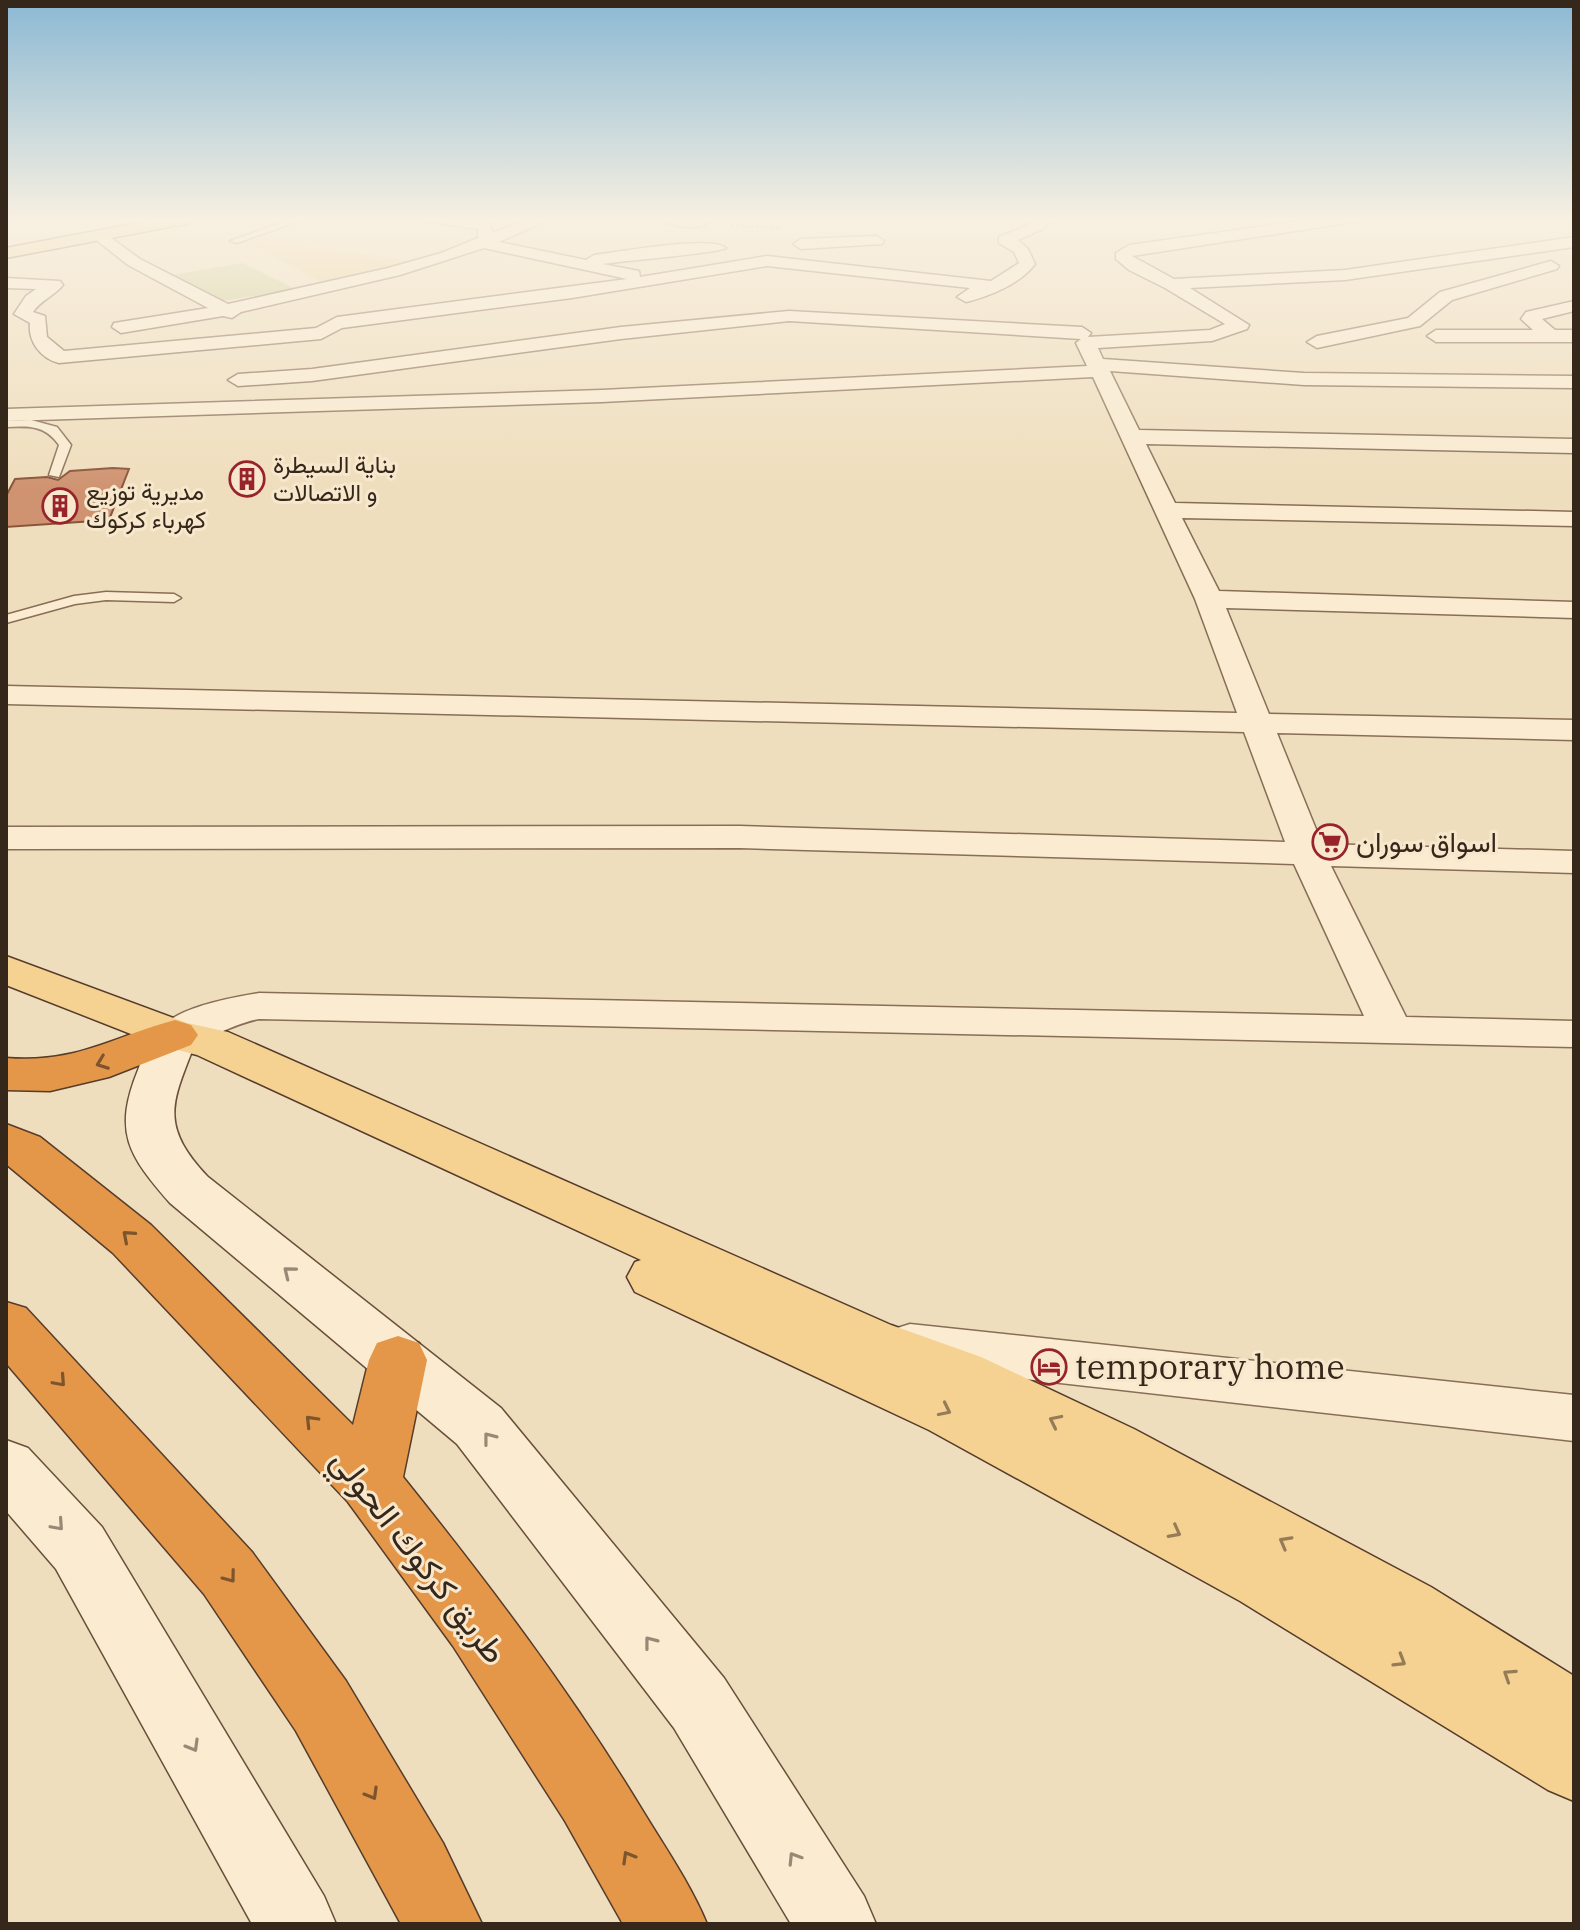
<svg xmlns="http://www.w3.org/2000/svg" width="1580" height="1930" viewBox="0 0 1580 1930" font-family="'IBM Plex Serif',Vazirmatn,serif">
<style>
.green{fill:#cacd91}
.sand{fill:#edd299}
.building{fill:#cf9371;stroke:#88553b;stroke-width:2}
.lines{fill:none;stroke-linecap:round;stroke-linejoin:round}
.lane-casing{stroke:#886e56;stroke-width:3}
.street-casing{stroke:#886e56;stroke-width:3}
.secondary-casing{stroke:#694f39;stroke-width:3}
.primary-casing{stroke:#553c2b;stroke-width:3}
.highway-casing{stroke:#553c2b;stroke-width:3}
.path{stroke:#886e56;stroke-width:2;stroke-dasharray:3 2;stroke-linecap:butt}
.lane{fill:#faebd1;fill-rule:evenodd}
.street{fill:#faebd1;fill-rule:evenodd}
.secondary{fill:#faebd1;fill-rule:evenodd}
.primary{fill:#f5d192;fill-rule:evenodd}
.highway{fill:#e49749;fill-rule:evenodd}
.oneway{stroke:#7c542d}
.oneway2{stroke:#988976}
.oneway3{stroke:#967c56}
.labels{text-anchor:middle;stroke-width:6;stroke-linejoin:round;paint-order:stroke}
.far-poi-label{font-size:24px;fill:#36271b;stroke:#f7e8cd;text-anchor:start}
.poi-label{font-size:28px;fill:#36271b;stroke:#f7e8cd;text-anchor:start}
.near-poi-label{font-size:34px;fill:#36271b;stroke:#f7e8cd;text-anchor:start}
.near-street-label{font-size:34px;fill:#36271b;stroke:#f7e8cd}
</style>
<rect width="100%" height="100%" fill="#efdebd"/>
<polygon class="green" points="243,263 295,289 222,301 172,275"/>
<polygon class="sand" points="256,239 418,262 339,282 322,282 245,242"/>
<polygon class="building" points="113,468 129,469 109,520 6,527 6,496 15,479 47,477 58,480 70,471"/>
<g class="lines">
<defs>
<g id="lane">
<polygon points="295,218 307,218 237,243 230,241"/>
<path d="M31,420L57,427L71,445L59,477L49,475L59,445C45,425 29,426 6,427V421Z"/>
<polygon points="106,592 174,594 181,598 174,602 106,600 75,604 6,623 6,615 74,596"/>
</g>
<g id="street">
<path d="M422,218L485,221L490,223L493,233L532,218H553L499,242L586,260L594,255C618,252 711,235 726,248C720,253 621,261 603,264L639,271L640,277L767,256L991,281L1019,263L1014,252L999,243V237L1033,223L1029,218H1046L1049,222L1043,229L1018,240L1028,249L1035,264C1020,284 990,296 966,302L957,297L970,288L767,266L572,298L342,328L321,339L59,363C40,358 28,341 30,323L14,314L26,296L36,289L6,288V278L60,281L63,285C54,296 41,300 33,312L45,316L47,337L64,351L316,328L337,317L627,279L484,248L400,275L241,312L232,318L223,316L121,333L112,327L114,323L208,308L128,265L90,235L98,230L103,232L140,259L228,304L388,268L441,253L478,238V229L429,222Z"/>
<path d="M657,218H698L708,223C698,231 667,226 657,218Z"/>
<path d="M1322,218H1361L1354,222L1132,256L1174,279L1345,270L1574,237V247L1345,280L1190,288L1249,325L1247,329L1212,341L1098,348L1103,359L1304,373L1574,376V388L1304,385L1110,371L1139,430L1574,439V453L1146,444L1175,503L1574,512V526L1182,518L1219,591L1574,602V618L1226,608L1269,714L1574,720V740L1277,733L1322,844L1574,851V873L1331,866L1406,1017L1574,1021V1047L259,1019C225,1025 191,1053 160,1045L154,1035C171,1008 229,998 259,993L1364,1016L1294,864L740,848L6,849V827L740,826L1285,842L1244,732L6,704V686L1237,713L1195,599L1093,377L602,402L6,421V409L602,390L1087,366L1076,343L1081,339L789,321L621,339L312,381L238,386L228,380L238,374L312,369L621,327L789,311L1082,327L1091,333L1088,337L1210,330L1225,324L1165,288L1129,270L1116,259V253L1129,245Z"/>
<polygon points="876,236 884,241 882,244 801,249 793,244 801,239"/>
<polygon points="1551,261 1559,266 1557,269 1452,300 1420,326 1317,348 1307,342 1317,336 1408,318 1440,292"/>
<polygon points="1574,301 1574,311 1542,319 1555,330 1574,330 1574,342 1436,342 1427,336 1436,330 1533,330 1521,319 1526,312"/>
<polygon points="910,1324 1574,1395 1574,1441 910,1366 891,1360 884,1345 891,1330"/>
</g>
<g id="secondary">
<path d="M175,1020L191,1025L198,1035C175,1099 155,1121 208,1177L501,1408L724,1678L864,1896L876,1924H791L674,1728L457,1444L170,1203C128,1155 113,1132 138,1070C144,1054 149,1039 159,1025Z"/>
<polygon points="6,1440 28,1448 102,1527 324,1896 336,1924 252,1924 56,1569 6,1511"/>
</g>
<g id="primary">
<polygon points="164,218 198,218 190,223 6,258 6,248"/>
<polygon points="6,956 187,1023 228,1032 891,1325 981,1357 1134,1429 1431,1587 1574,1676 1574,1801 1548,1790 1240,1601 929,1430 635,1292 627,1277 635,1262 641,1260 197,1055 159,1045 6,985"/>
</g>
<g id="highway">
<path d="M175,1020L191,1025L198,1035L191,1045L109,1077L50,1091L6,1090V1058C75,1064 112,1037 175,1020Z"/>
<path d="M6,1124L40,1137L151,1225L353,1425L369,1360L377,1343L398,1336L419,1343L427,1360L403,1477C488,1583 570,1691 641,1808C664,1846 690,1883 707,1924H623L565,1821L453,1646L348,1502L113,1253L6,1164Z"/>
<polygon points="6,1302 26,1308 252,1552 346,1681 443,1843 482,1924 401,1924 296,1731 204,1594 6,1363"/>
</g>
</defs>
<use href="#lane" class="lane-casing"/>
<use href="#street" class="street-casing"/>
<use href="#secondary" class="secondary-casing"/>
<use href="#primary" class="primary-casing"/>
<use href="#highway" class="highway-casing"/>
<polyline class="path" points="731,225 781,228"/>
<use href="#lane" class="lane"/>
<use href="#street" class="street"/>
<use href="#secondary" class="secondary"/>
<use href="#primary" class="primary"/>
<use href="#highway" class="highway"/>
</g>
<defs><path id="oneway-chevron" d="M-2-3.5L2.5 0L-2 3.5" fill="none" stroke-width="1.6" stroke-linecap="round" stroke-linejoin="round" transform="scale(2)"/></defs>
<g class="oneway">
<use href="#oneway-chevron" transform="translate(102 1063) rotate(159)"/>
<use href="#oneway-chevron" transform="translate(128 1236) rotate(-139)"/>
<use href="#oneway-chevron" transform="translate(60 1381) rotate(48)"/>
<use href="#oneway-chevron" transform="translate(311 1421) rotate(-134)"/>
<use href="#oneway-chevron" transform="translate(230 1577) rotate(53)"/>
<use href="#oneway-chevron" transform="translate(372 1794) rotate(60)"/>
<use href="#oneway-chevron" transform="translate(628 1857) rotate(-120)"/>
</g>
<g class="oneway2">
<use href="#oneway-chevron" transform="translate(289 1272) rotate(-141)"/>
<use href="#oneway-chevron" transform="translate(489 1438) rotate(-128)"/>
<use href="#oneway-chevron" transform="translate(58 1525) rotate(48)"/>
<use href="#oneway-chevron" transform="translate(650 1642) rotate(-128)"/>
<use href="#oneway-chevron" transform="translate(193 1746) rotate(60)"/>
<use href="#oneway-chevron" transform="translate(794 1858) rotate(-122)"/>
</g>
<g class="oneway3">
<use href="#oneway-chevron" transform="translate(945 1410) rotate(26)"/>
<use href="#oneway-chevron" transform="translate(1055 1421) rotate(-154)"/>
<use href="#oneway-chevron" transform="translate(1175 1532) rotate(28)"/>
<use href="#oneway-chevron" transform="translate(1285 1542) rotate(-151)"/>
<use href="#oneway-chevron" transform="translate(1400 1661) rotate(31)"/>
<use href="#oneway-chevron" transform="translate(1509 1675) rotate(-147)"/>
</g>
<linearGradient id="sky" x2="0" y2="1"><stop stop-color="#8bb9d4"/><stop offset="0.45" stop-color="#f8f0e1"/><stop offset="1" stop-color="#f8f0e1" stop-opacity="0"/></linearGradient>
<rect width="1580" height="488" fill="url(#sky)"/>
<defs>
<symbol id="building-ring" viewBox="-11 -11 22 22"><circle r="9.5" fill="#f7e8cd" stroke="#99232b" stroke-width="1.5"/><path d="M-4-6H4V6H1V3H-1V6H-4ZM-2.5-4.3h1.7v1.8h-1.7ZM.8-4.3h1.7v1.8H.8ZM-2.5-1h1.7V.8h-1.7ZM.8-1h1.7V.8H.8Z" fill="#99232b"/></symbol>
<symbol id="supermarket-ring" viewBox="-11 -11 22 22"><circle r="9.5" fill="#f7e8cd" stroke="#99232b" stroke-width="1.5"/><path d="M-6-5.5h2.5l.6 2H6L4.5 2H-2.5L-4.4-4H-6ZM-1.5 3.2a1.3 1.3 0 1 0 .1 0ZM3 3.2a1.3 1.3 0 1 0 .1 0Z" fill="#99232b"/></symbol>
<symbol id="hotel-ring" viewBox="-11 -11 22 22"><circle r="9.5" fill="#f7e8cd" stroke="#99232b" stroke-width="1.5"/><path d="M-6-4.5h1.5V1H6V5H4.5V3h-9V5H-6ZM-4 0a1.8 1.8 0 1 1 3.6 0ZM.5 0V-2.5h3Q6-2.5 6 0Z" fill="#99232b"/></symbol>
</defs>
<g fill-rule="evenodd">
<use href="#building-ring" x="227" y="459" width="40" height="40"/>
<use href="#building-ring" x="40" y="486" width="40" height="40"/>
<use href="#supermarket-ring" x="1310" y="822" width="40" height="40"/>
<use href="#hotel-ring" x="1029" y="1347" width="40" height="40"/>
</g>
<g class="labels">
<g class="far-poi-label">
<text x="273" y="473">بناية السيطرة<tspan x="273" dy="28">و الاتصالات</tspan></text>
<text x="86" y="500">مديرية توزيع<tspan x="86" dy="28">كهرباء كركوك</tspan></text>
</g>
<g class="poi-label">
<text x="1356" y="852">اسواق سوران</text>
</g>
<g class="near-poi-label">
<text x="1075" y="1379">temporary home</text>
</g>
<g class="near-street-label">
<text transform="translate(419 1556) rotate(52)" y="12">طريق كركوك الحولي</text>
</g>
</g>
<rect width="1580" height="1930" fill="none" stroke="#36271b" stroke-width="16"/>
</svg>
